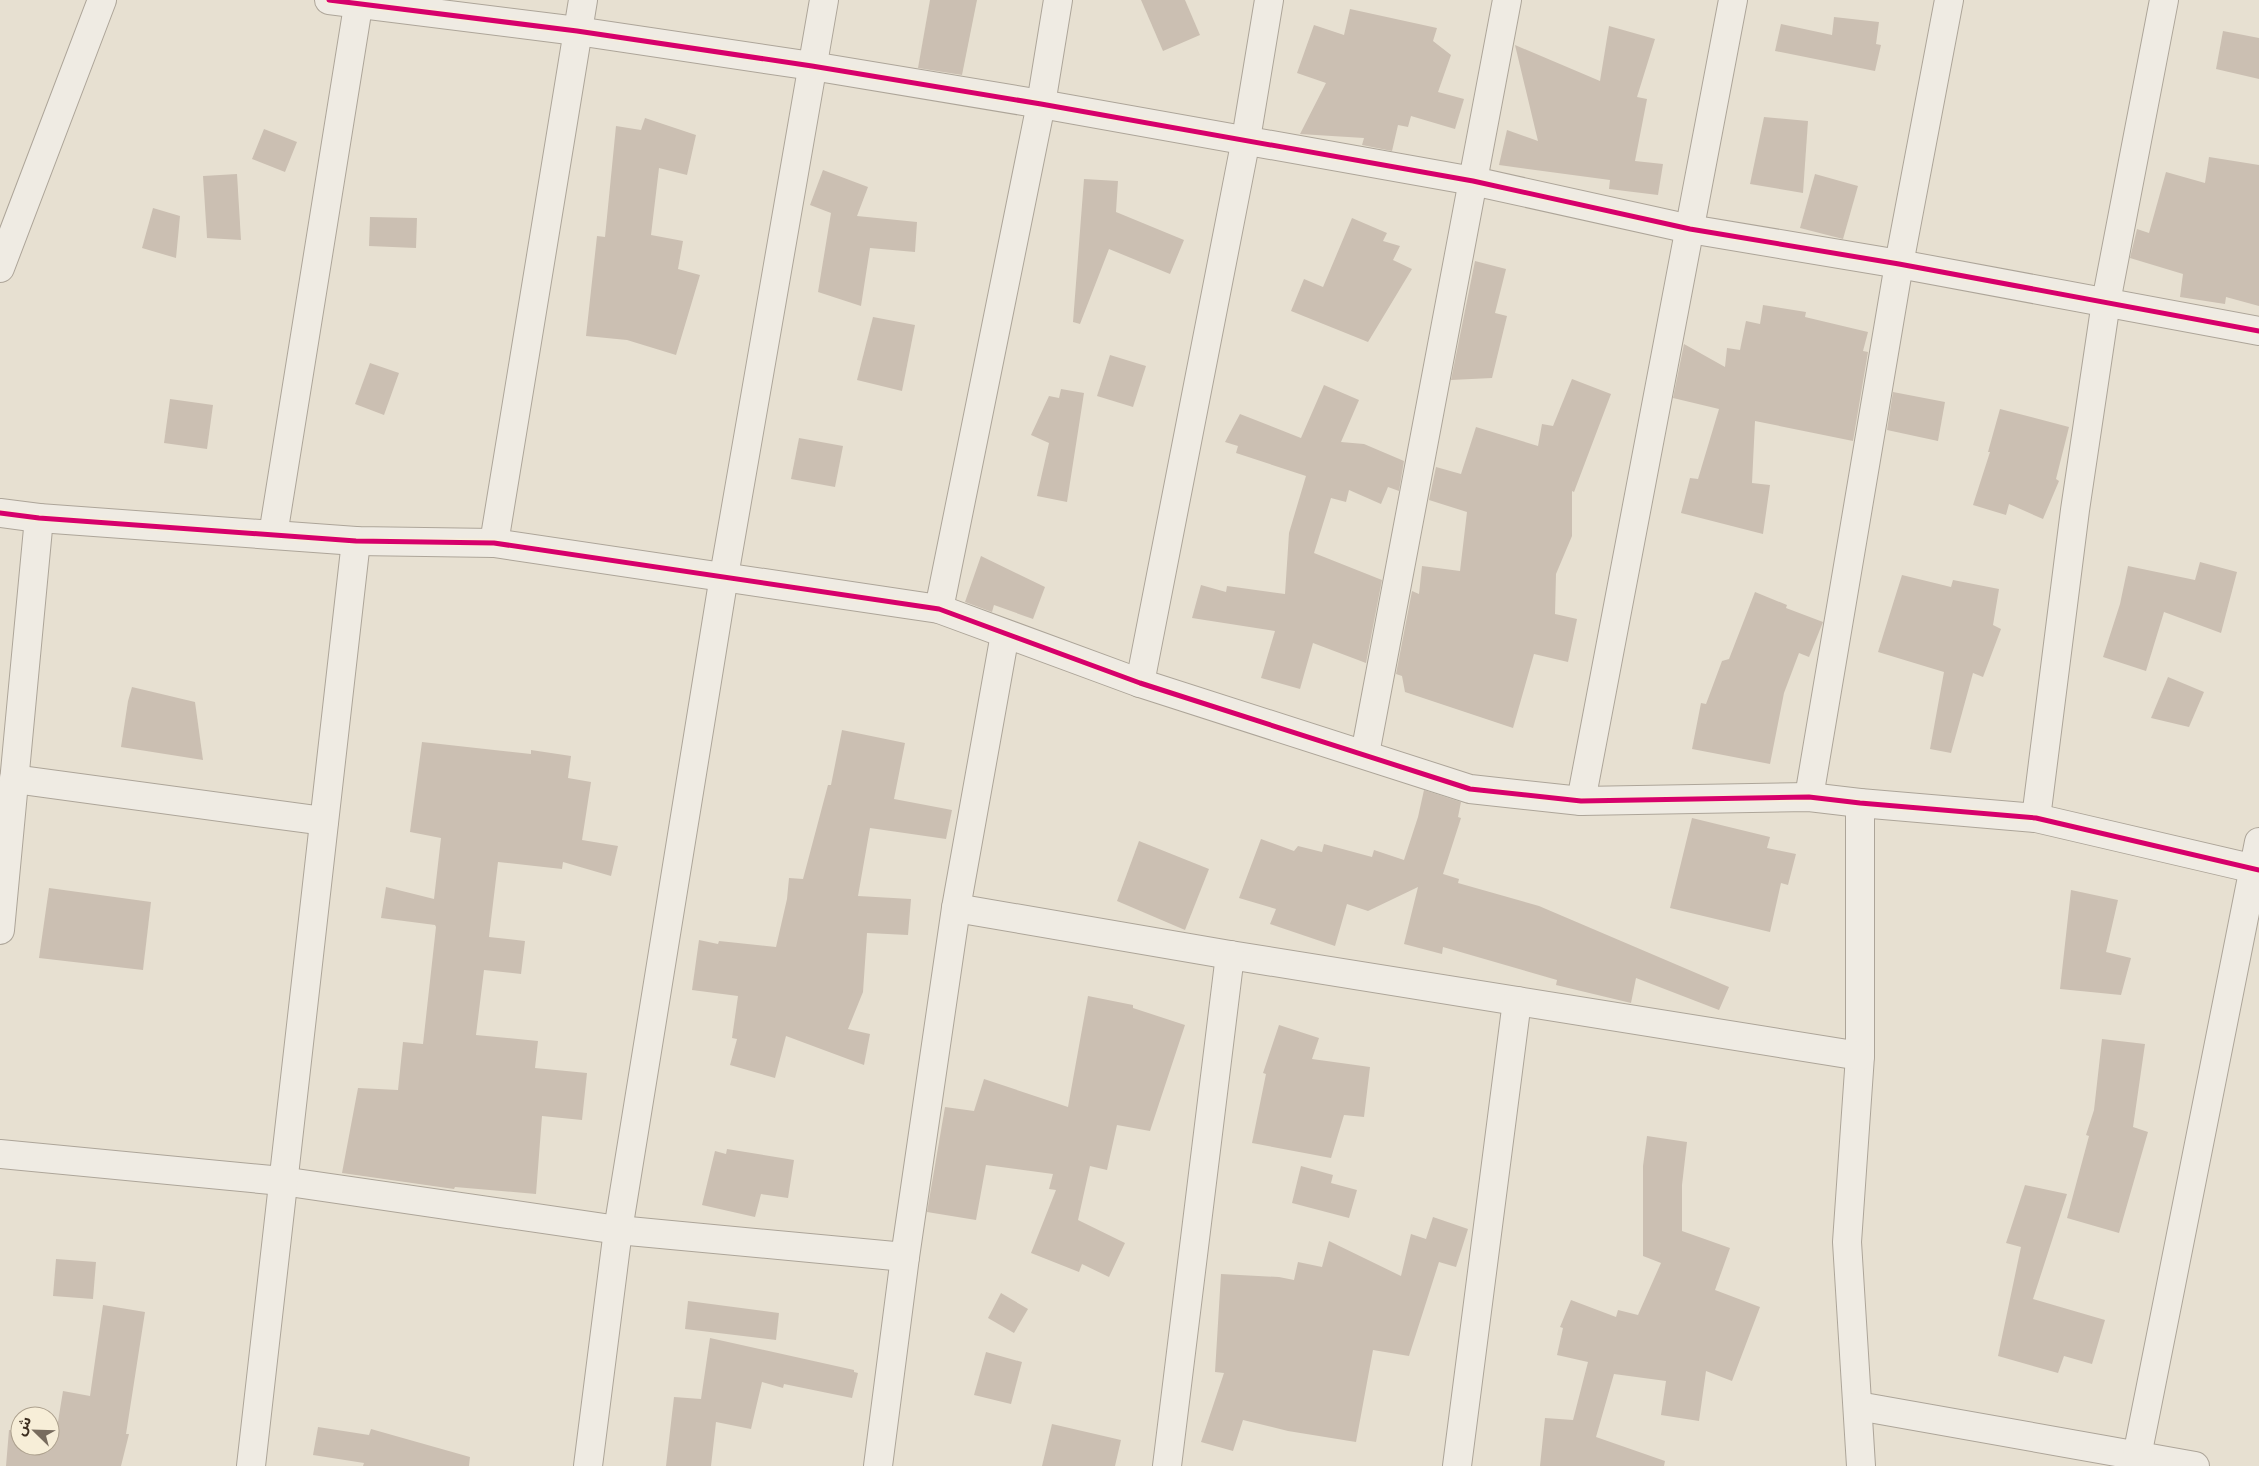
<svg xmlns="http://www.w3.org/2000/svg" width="2259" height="1466" viewBox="0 0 2259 1466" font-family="'Roboto Serif','Noto Sans Arabic',serif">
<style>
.building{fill:#cbbfb2}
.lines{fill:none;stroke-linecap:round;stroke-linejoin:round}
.minor-casing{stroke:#ada599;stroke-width:30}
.minor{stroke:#efebe3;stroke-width:28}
.cycleway-casing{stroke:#f7eed8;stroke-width:8}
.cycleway{stroke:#d6006c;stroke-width:5}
</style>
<rect width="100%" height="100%" fill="#e7e0d1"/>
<g class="building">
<polygon points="930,0 977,0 962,75 918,68"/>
<polygon points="1141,0 1185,0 1200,35 1163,51"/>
<polygon points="1350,9 1437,28 1433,41 1451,55 1438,92 1464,99 1455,129 1411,116 1408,127 1398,125 1392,151 1362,145 1364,138 1300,134 1326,83 1297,73 1314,25 1344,35"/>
<polygon points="1834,17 1879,22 1876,44 1881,45 1875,71 1775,51 1781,24 1832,35"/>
<polygon points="1609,26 1655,39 1637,97 1647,99 1635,161 1663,164 1658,195 1609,189 1610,180 1499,165 1507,130 1538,141 1515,45 1600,81"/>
<polygon points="2223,31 2259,38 2259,79 2216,69"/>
<polygon points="1764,117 1808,121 1803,193 1750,184"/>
<polygon points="645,118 696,135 687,175 659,168 651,235 683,241 678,269 700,275 676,355 627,340 586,336 597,236 605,237 616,126 641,130"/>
<polygon points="264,129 297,142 285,172 252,159"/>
<polygon points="2209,157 2259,165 2259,306 2226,297 2225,304 2180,297 2183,274 2130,258 2137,229 2149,233 2166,172 2205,183"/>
<polygon points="823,170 868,187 857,216 917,222 915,252 870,248 861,306 818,292 831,213 810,205"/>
<polygon points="237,174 241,240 207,238 203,176"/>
<polygon points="1815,174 1858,186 1843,239 1800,228"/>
<polygon points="1084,179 1118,181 1116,212 1184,240 1170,274 1109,249 1080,324 1073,322"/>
<polygon points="153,208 180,216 176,258 142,248"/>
<polygon points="370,217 417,218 416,248 369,246"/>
<polygon points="1352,218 1387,233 1383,241 1400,246 1393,260 1412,269 1368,342 1291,311 1304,279 1323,287"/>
<polygon points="1475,261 1506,269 1495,313 1507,316 1492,378 1451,380"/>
<polygon points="1763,305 1806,312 1805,317 1868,332 1863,351 1868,352 1853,441 1755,421 1752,483 1770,485 1763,534 1681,513 1690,478 1698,479 1719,409 1673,398 1684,344 1725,367 1727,348 1740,350 1746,321 1760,324"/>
<polygon points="873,317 915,325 902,391 857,380"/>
<polygon points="1110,355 1146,366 1133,407 1097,396"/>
<polygon points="370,363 399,373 384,415 355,404"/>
<polygon points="1572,379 1611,394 1574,492 1572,491 1572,536 1556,574 1555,614 1577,619 1568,662 1534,654 1513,728 1405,692 1402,676 1396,674 1412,591 1419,594 1422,566 1460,571 1467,512 1429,500 1436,467 1461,474 1476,427 1538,446 1542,424 1553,426"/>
<polygon points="1324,385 1359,400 1341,442 1364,444 1404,461 1399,491 1388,487 1381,504 1349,490 1346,502 1331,498 1314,553 1382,580 1366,663 1313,643 1300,689 1261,678 1275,631 1192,618 1201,585 1226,592 1227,586 1285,594 1289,533 1306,476 1236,453 1238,446 1225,442 1240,414 1301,438"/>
<polygon points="1061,389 1084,393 1067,502 1037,496 1049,443 1031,435 1049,396 1059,398"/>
<polygon points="1893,392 1945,402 1938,441 1887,430"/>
<polygon points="170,399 213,405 207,449 164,443"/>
<polygon points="2000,409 2069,427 2056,479 2059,481 2043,519 2009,504 2006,515 1973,505 1990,452 1988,452"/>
<polygon points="799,438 843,446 835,487 791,479"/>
<polygon points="981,556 1045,587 1033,619 994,605 992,612 965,602"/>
<polygon points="2200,562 2237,572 2221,633 2164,612 2146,671 2103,657 2120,604 2128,566 2195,580"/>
<polygon points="1902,575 1951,587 1953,580 1999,589 1993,625 2001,629 1983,677 1973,673 1951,753 1930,749 1944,672 1878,652"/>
<polygon points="1755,592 1787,605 1786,608 1823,622 1809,657 1799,653 1784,693 1770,764 1692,749 1701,703 1706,704 1722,661 1729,659"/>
<polygon points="2168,677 2204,692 2189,727 2151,718"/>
<polygon points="132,687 195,702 203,760 121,747 128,701"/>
<polygon points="842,730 905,743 894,799 952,810 946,839 870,828 858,896 911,899 908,935 867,933 863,992 848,1029 870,1034 864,1065 786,1036 775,1078 730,1065 737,1039 732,1038 738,996 692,990 699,940 718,944 719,941 776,947 787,899 789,878 803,879 828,785 831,785"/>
<polygon points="422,742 531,754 531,750 571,756 568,778 591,782 582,840 618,846 611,876 563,862 562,869 498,862 489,937 525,941 521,974 484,970 476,1035 538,1041 535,1068 587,1073 582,1120 542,1116 536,1194 455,1187 454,1189 342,1173 358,1088 398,1090 403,1042 423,1044 436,927 435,925 381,918 386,887 434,899 441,838 410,832"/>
<polygon points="1424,790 1461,802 1458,817 1461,818 1443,874 1459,879 1458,883 1539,906 1729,987 1719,1010 1636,978 1631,1003 1556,985 1557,980 1443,947 1442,954 1404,944 1418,887 1368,911 1347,904 1335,946 1270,924 1276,909 1239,898 1261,839 1294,851 1298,846 1322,852 1324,844 1372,857 1374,850 1404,860 1418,817"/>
<polygon points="1692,818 1770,837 1767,848 1796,854 1788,885 1781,883 1770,932 1670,908"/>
<polygon points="1139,841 1209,869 1185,930 1117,901"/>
<polygon points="49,888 151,902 143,970 39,958"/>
<polygon points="2071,890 2118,900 2106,952 2131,958 2121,995 2060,989"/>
<polygon points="1088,996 1133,1005 1133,1008 1185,1025 1150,1131 1117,1125 1107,1170 1090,1166 1078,1220 1125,1243 1109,1277 1082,1264 1079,1272 1031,1253 1056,1190 1049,1189 1053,1174 986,1165 976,1220 927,1212 945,1107 974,1111 984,1079 1068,1107"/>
<polygon points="1279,1025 1319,1038 1312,1059 1370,1067 1364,1117 1344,1115 1331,1158 1252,1143 1266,1074 1263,1073"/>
<polygon points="2102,1039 2145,1044 2133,1127 2148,1132 2119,1233 2067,1218 2089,1136 2086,1135 2094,1110"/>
<polygon points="1647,1136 1687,1142 1682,1185 1682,1231 1730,1248 1715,1290 1760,1307 1732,1381 1706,1371 1699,1421 1661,1415 1666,1381 1614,1374 1596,1437 1665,1461 1664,1466 1540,1466 1545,1418 1573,1420 1588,1362 1557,1355 1563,1328 1560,1327 1571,1300 1616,1317 1618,1310 1638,1315 1661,1263 1643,1256 1643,1166"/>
<polygon points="727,1149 794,1160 788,1198 761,1194 755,1217 702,1205 715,1151 726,1154"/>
<polygon points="1301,1166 1333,1175 1331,1183 1357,1190 1349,1218 1292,1203"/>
<polygon points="2025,1185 2067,1194 2033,1299 2105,1320 2092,1364 2064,1356 2058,1373 1998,1356 2021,1247 2006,1243"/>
<polygon points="1433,1217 1468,1229 1456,1267 1439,1262 1409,1356 1373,1350 1356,1442 1288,1431 1243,1420 1233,1451 1201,1442 1224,1373 1215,1372 1221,1274 1279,1277 1294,1280 1298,1262 1322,1267 1329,1241 1401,1276 1411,1234 1426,1239"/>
<polygon points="56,1259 96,1262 93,1299 53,1296"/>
<polygon points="1001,1293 1028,1309 1014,1333 988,1318"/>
<polygon points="688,1301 779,1313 776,1340 685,1329"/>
<polygon points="103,1305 145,1312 126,1434 129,1434 121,1466 6,1466 9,1430 20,1431 20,1446 50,1446 50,1434 56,1434 63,1391 90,1396"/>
<polygon points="710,1338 854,1370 854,1372 858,1373 852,1398 784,1384 783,1388 762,1382 751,1429 716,1422 711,1466 666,1466 674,1397 701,1399"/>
<polygon points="986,1352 1022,1362 1011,1404 974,1395"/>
<polygon points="1052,1424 1121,1440 1115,1466 1042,1466"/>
<polygon points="318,1427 369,1435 371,1429 470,1457 469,1466 363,1466 364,1463 313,1455"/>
</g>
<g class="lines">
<defs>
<g id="minor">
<polyline points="329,0 577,31 812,66 1041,104 1473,181 1690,229 1899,264 2259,331"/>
<polyline points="0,268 102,0"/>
<polyline points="0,513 39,518 356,541 494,543 939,609 1140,683 1470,789 1581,801 1809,797 1860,803 2036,818 2259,870"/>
<polyline points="273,535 359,0"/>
<polyline points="494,543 583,0"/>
<polyline points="939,609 1041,104 1058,0"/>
<polyline points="1140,683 1246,139 1269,0"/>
<polyline points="1365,754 1507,0"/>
<polyline points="14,779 324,821"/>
<polyline points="1809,797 1899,264 1949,0"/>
<polyline points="1581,801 1733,0"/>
<polyline points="1860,803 1860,1056 1847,1242 1861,1466"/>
<polyline points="2036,818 2075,510 2106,302 2164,0"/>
<polyline points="956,908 1230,955 1860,1056"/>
<polyline points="0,930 39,518"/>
<polyline points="0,1154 282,1181 618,1230 905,1257"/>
<polyline points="1858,1406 2195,1466"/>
<polyline points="2137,1456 2259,842"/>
<polyline points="251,1466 356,541"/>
<polyline points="588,1466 618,1230 724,576 824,0"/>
<polyline points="878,1466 905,1257 956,908 1005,634"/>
<polyline points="1167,1466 1230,955"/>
<polyline points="1457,1466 1517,1001"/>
</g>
</defs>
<use href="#minor" class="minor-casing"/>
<use href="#minor" class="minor"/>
<defs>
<g id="cycleway">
<polyline points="329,0 577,31 812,66 1041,104 1473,181 1690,229 1899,264 2259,331"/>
<polyline points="0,513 39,518 356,541 494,543 939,609 1140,683 1470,789 1581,801 1809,797 1860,803 2036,818 2259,870"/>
</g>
</defs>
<use href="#cycleway" class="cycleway-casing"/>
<use href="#cycleway" class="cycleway"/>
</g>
<g transform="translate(35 1431) rotate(293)"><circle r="24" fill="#f7eed8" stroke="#ada18e"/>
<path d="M0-4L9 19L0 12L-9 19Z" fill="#786c5e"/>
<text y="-8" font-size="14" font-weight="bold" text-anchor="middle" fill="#3d2e20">ش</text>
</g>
</svg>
